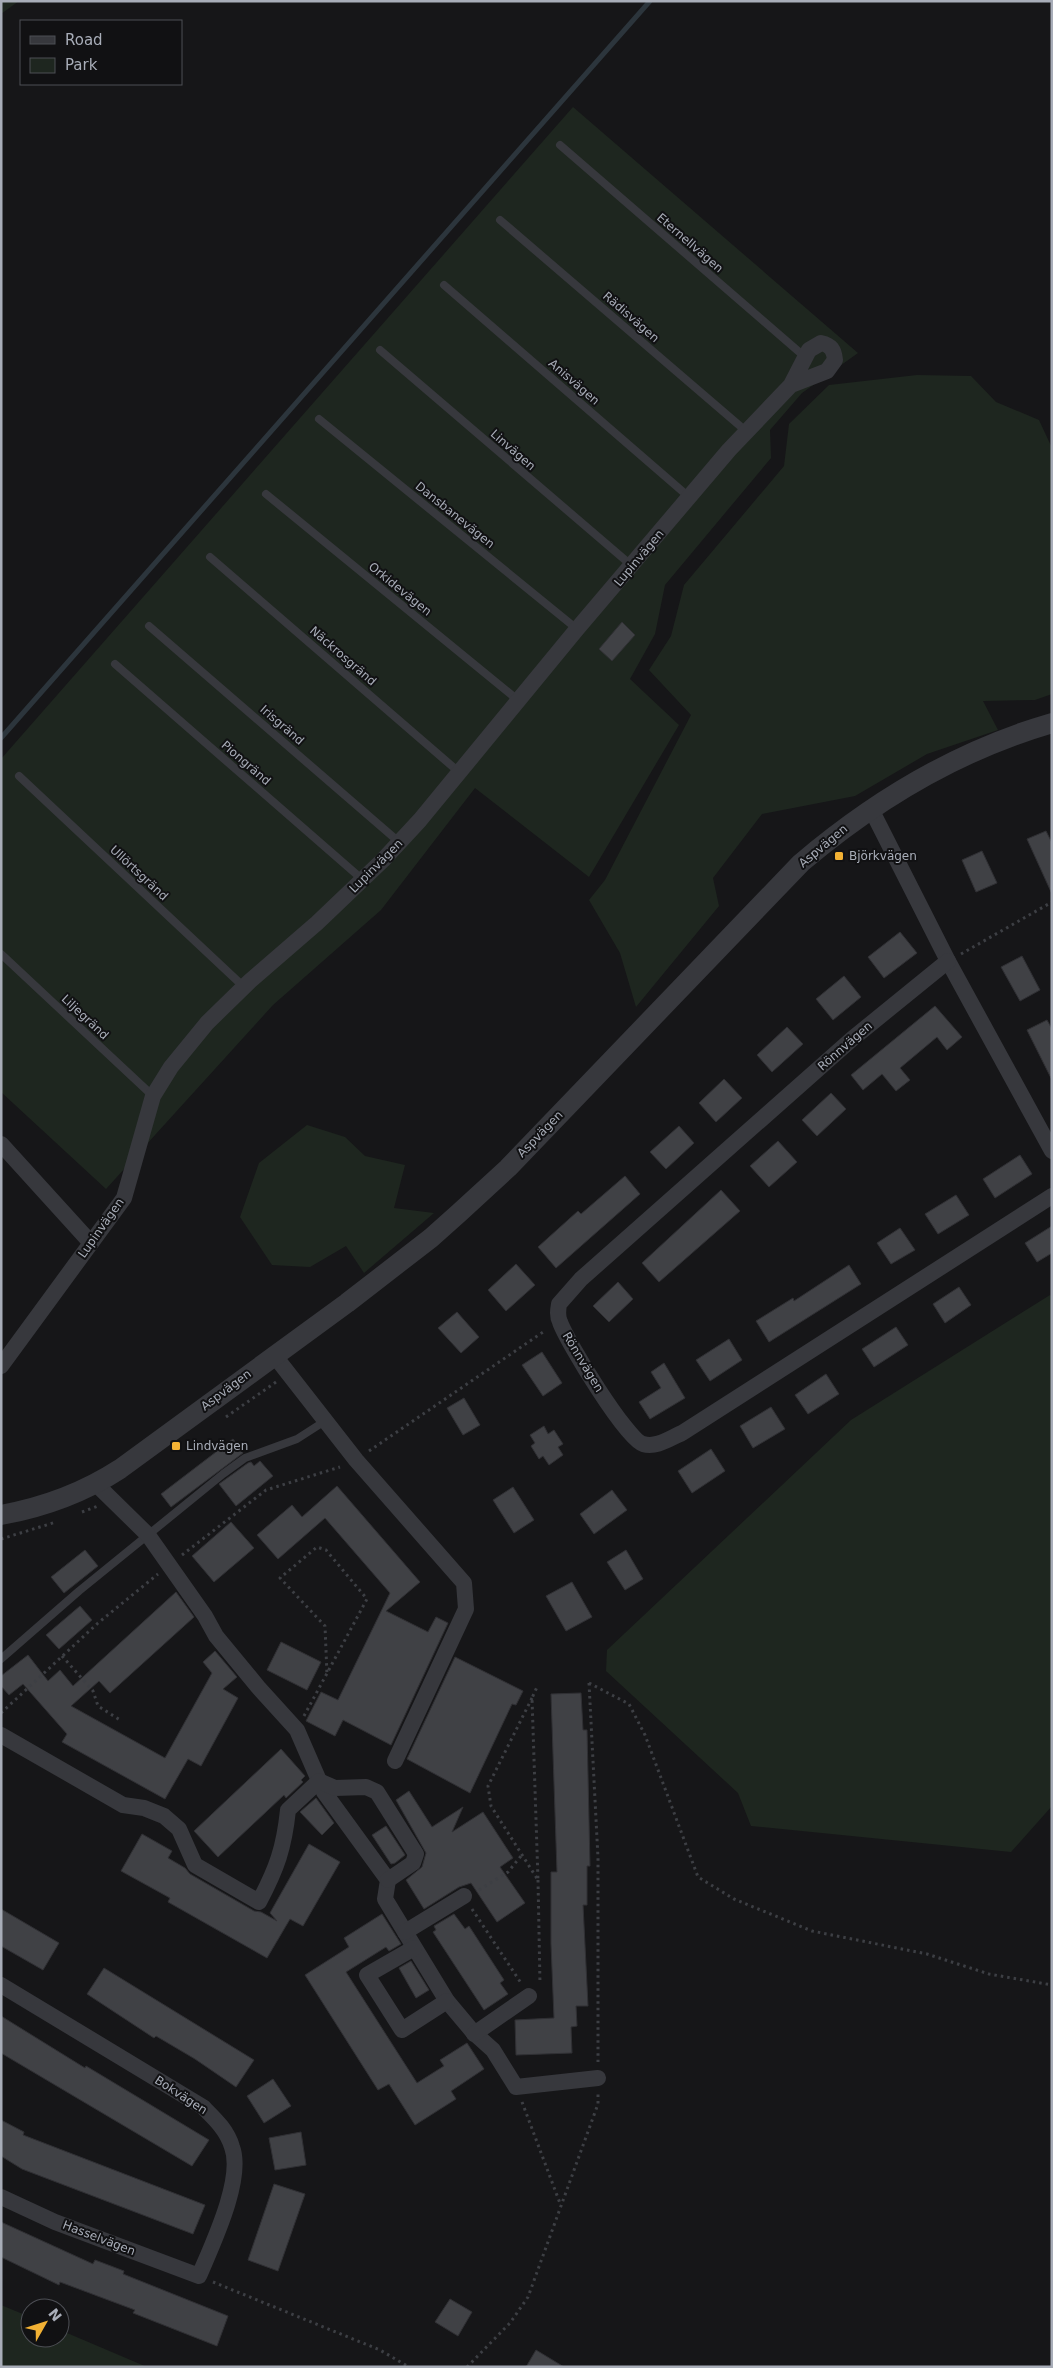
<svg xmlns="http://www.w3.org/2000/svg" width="1053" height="2368" viewBox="0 0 1053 2368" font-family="'DejaVu Sans',sans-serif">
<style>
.green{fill:#1e261f}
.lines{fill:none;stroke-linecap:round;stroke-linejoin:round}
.stream{stroke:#2c353c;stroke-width:5}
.building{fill:#404145;stroke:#303034}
.path{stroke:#3d3f44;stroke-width:3;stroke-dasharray:2.5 4;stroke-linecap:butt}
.service{stroke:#37383d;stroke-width:8}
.minor{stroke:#37383d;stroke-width:16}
.tertiary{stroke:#37383d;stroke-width:20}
.poi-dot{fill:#f2b134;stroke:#111113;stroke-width:2}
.labels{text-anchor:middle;stroke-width:4;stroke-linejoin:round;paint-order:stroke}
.street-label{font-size:12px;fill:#a8adb8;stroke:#111113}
.poi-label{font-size:12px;fill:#a8adb8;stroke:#111113;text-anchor:start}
</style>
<rect width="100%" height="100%" fill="#161618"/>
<g class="green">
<polygon points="1,1 19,1 1,14"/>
<polygon points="573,107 858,353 802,393 770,430 771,458 665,585 655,634 630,679 679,725 589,877 475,788 381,910 273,1005 106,1189 1,1092 1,759"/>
<polygon points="917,375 971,376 996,402 1039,420 1052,448 1052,694 1035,700 983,701 998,730 927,754 855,796 762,814 713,878 719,906 636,1007 620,953 589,900 605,880 691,715 649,670 671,636 684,585 784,466 789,424 829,385"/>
<polygon points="307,1125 345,1137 365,1156 405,1165 394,1208 434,1213 364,1273 346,1246 310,1267 272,1265 240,1217 259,1163"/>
<polygon points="1050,1295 1052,1297 1052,1806 1011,1852 751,1826 738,1793 606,1671 607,1650 851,1420"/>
<polygon points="1,2305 30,2317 30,2338 60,2338 60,2330 147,2367 1,2367"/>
</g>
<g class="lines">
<polyline class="stream" points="1,738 650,1"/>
</g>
<g class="building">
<polygon points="622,622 635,635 612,661 599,649"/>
<polygon points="1046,831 1052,843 1052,894 1027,839"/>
<polygon points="982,851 997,883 976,892 962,860"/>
<polygon points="900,932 917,953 884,978 868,957"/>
<polygon points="1022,956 1040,990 1020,1001 1001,967"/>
<polygon points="844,976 861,997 833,1020 816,999"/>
<polygon points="935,1006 962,1037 947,1050 937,1037 900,1068 910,1080 896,1091 882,1074 863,1090 851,1075"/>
<polygon points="1047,1020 1052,1029 1052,1080 1027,1030"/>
<polygon points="787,1027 803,1044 772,1072 757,1055"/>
<polygon points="724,1079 742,1098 716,1122 699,1103"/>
<polygon points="831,1093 846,1109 817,1136 802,1120"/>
<polygon points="679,1126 694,1143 666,1169 650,1152"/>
<polygon points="778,1141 797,1162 769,1187 750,1166"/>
<polygon points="1020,1155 1032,1174 995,1198 983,1179"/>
<polygon points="625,1176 640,1194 556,1268 538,1247 578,1211 581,1214"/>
<polygon points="721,1190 740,1211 659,1282 642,1263"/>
<polygon points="956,1195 969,1215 938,1234 925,1214"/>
<polygon points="1052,1226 1052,1253 1037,1262 1025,1243"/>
<polygon points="900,1228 915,1250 891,1264 877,1243"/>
<polygon points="516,1264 535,1285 506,1311 488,1290"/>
<polygon points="849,1265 861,1284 769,1342 756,1321 793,1298 794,1301"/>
<polygon points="618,1282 633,1299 609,1322 593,1306"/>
<polygon points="959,1287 971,1305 945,1323 933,1304"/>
<polygon points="457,1312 479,1337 461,1353 438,1328"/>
<polygon points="896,1327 908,1345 874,1367 862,1349"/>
<polygon points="729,1339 742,1360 710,1381 696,1360"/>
<polygon points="542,1352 562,1383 543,1396 522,1365"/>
<polygon points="664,1363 685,1398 650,1419 639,1402 661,1388 651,1372"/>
<polygon points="826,1374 839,1394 808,1414 795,1395"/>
<polygon points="464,1398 480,1425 463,1435 447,1408"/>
<polygon points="771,1407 785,1429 753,1448 740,1426"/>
<polygon points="544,1426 548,1434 554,1430 563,1444 558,1447 563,1455 549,1465 543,1456 539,1459 531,1446 535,1443 530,1435"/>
<polygon points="233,1439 243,1453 171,1507 161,1494"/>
<polygon points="711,1449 725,1471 692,1493 678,1471"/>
<polygon points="260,1461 273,1476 236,1506 219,1484 248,1463 251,1462 254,1466"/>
<polygon points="337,1486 420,1582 386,1611 428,1632 436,1617 448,1623 391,1745 343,1720 335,1736 306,1721 321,1692 338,1700 390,1593 325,1518 278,1559 257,1535 292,1505 302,1517"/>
<polygon points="513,1487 534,1520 514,1533 493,1500"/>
<polygon points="612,1490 627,1510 594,1534 580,1514"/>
<polygon points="231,1522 254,1548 214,1582 192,1556"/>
<polygon points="85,1550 98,1566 64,1593 51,1577"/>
<polygon points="626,1550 643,1579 625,1590 607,1562"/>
<polygon points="572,1582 592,1617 566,1631 546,1596"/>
<polygon points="176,1592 194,1617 110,1693 99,1681 71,1706 165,1758 212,1673 203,1662 215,1651 237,1677 223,1689 238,1698 201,1766 188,1759 165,1799 62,1742 67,1734 23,1684 9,1695 1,1686 1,1676 28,1655 48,1681 60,1670 73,1686"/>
<polygon points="80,1606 92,1620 59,1649 46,1635"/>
<polygon points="281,1642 321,1662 307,1690 267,1670"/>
<polygon points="455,1657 523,1691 516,1705 512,1704 470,1793 407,1759"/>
<polygon points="581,1693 583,1730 587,1730 590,1866 587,1866 587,1905 583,1905 588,2006 576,2006 577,2026 571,2027 572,2053 516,2055 515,2020 554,2018 551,1944 551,1872 557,1872 551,1694"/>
<polygon points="281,1749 305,1776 301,1780 303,1782 286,1798 284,1795 218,1857 194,1831"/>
<polygon points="409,1791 432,1827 463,1807 452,1832 483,1812 513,1858 500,1867 525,1903 497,1922 471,1883 459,1887 424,1909 406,1880 422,1867 426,1853 396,1800"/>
<polygon points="316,1798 334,1823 322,1835 300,1812"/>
<polygon points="386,1826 405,1855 395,1863 391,1864 372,1835"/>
<polygon points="142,1834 172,1851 168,1858 185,1868 190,1874 254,1911 261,1912 277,1921 270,1913 309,1844 340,1862 303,1926 290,1919 267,1958 168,1902 170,1898 121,1871"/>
<polygon points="1,1909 59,1943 43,1970 1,1946"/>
<polygon points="382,1914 401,1944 389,1951 386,1947 346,1972 417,2083 444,2066 440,2060 467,2043 484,2069 451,2091 456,2099 415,2125 389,2084 378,2090 305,1975 349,1947 344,1938"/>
<polygon points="454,1914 465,1929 469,1926 504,1980 500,1983 508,1994 484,2010 433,1932 436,1930 434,1926"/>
<polygon points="411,1961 429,1990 416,1998 399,1968"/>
<polygon points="104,1968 254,2060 236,2087 195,2059 156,2036 154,2038 87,1994"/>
<polygon points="1,2016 85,2068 86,2066 209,2140 192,2166 1,2053"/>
<polygon points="273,2079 291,2106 264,2123 247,2096"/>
<polygon points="1,2120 24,2132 23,2135 205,2205 193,2234 22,2169 1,2156"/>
<polygon points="301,2132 306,2165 275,2170 269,2138"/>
<polygon points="274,2184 305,2194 278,2271 248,2260"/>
<polygon points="1,2222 93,2264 95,2260 124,2271 123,2274 228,2316 217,2346 133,2313 135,2310 60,2282 59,2285 1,2257"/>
<polygon points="450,2299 472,2312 458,2336 435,2322"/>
<polygon points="536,2350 564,2367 526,2367"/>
</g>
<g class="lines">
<g class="path">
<polyline points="961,954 1052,902"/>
<polyline points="226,1417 276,1382"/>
<polyline points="369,1451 546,1330"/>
<polyline points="82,1512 98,1506"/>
<polyline points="1,1539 56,1522"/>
<polyline points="182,1555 266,1490 340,1467"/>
<polyline points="62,1656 93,1691 98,1706 120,1720"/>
<polyline points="589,1683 598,1858 598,2062"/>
<polyline points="589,1683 629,1704 645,1735 698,1877 734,1899 812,1931 927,1954 989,1974 1052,1985"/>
<polyline points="532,1698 488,1786 491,1806 538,1880 532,1698 537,1687"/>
<polyline points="1,1713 98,1623 158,1574"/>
<polyline points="304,1716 367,1599 326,1550 317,1547 280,1578 325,1626 327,1675"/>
<polyline points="538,1880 540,1984"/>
<polyline points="479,1890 508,1872 521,1856"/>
<polyline points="472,1909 521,1983"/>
<polyline points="522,2102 561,2206"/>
<polyline points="213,2282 380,2350 409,2367"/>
<polyline points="467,2367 510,2323 528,2297 598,2104 598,2093"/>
</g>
<g class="service">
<polyline points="560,145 805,357"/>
<polyline points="500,220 747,432"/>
<polyline points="444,285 689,497"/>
<polyline points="380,350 631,565"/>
<polyline points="319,419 577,629"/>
<polyline points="266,494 519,701"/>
<polyline points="210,557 460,773"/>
<polyline points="149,626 399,842"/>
<polyline points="115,664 363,880"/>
<polyline points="19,776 244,987"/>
<polyline points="1,954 153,1096"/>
<polyline points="1,1659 79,1591 223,1474 245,1458 297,1439 325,1421"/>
</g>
<g class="minor">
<polyline points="871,809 948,961 1052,1151"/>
<path d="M948,961L852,1039L581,1279L559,1304C558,1310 557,1316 560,1322C567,1342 627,1440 643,1444C657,1448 670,1438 682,1433L1052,1196"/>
<polyline points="1,1144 91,1243"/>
<polyline points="274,1355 356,1460 464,1583 466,1609 395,1761"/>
<path d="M1,1366L124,1198L153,1096L171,1067L207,1023L250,981L317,923L383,860L420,820L577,629L729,450L791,385L809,350L821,343C831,345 834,350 835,360L827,371L791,385"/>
<polyline points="96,1484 148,1535 205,1616 216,1636 258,1687 297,1730 324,1792 388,1880 385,1899 447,2001 473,2032 493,2050 516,2087 598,2078"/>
<path d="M1,1735L123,1805L144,1808L164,1816L179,1829L195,1865L259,1902C277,1868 284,1848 288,1810L319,1781L335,1788L366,1787L377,1792L416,1854L413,1863L388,1880"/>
<polyline points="405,1932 464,1896"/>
<polyline points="414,1948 367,1975 402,2030 447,2001"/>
<path d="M1,1985L203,2107C215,2119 227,2130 232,2147C244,2179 212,2245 199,2276L55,2222L1,2197"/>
<polyline points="474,2034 529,1996"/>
</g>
<path class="tertiary" d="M1,1515C45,1507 83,1493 120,1469L347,1303L431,1238L459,1213L508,1168L801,863C874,801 959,750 1052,723"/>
</g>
<g class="poi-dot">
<rect x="834" y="851" width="10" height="10" rx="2.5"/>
<rect x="171" y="1441" width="10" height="10" rx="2.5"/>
</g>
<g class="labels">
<g class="street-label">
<text transform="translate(690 243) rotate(41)" y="4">Eternellvägen</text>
<text transform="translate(631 317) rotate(41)" y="4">Rädisvägen</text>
<text transform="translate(574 382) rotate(41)" y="4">Anisvägen</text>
<text transform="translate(513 450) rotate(41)" y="4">Linvägen</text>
<text transform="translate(455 515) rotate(39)" y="4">Dansbanevägen</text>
<text transform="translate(639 558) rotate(-50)" y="4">Lupinvägen</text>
<text transform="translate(400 589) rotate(39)" y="4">Orkidevägen</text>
<text transform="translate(343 656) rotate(41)" y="4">Näckrosgränd</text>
<text transform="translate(282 725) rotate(41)" y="4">Irisgränd</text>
<text transform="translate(246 763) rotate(41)" y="4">Piongränd</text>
<text transform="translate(823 846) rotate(-40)" y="4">Aspvägen</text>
<text transform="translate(376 866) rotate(-45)" y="4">Lupinvägen</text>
<text transform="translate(139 873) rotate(43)" y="4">Ullörtsgränd</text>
<text transform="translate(85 1017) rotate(43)" y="4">Liljegränd</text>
<text transform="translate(845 1046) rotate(-41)" y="4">Rönnvägen</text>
<text transform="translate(540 1134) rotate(-46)" y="4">Aspvägen</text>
<text transform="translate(101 1228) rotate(-55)" y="4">Lupinvägen</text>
<text transform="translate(583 1362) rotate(59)" y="4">Rönnvägen</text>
<text transform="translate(226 1390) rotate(-37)" y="4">Aspvägen</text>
<text transform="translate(181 2095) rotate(33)" y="4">Bokvägen</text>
<text transform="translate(99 2238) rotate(21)" y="4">Hasselvägen</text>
</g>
<g class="poi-label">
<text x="849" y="860">Björkvägen</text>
<text x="186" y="1450">Lindvägen</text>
</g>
</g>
<rect width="1053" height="2368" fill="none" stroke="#a8adb8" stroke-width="5"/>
<rect x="20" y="20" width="162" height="65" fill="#111113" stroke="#4d4f55"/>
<rect x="30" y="36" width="25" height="8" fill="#37383d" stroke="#4d4f55"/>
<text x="65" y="45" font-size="15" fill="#a8adb8">Road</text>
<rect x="30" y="58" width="25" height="15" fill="#1e261f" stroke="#4d4f55"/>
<text x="65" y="70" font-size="15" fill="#a8adb8">Park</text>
<g transform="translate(45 2323) rotate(51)"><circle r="24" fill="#111113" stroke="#4d4f55"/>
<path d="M0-4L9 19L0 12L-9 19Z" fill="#f2b134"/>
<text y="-8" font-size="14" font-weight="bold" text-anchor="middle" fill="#a8adb8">N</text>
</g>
</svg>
